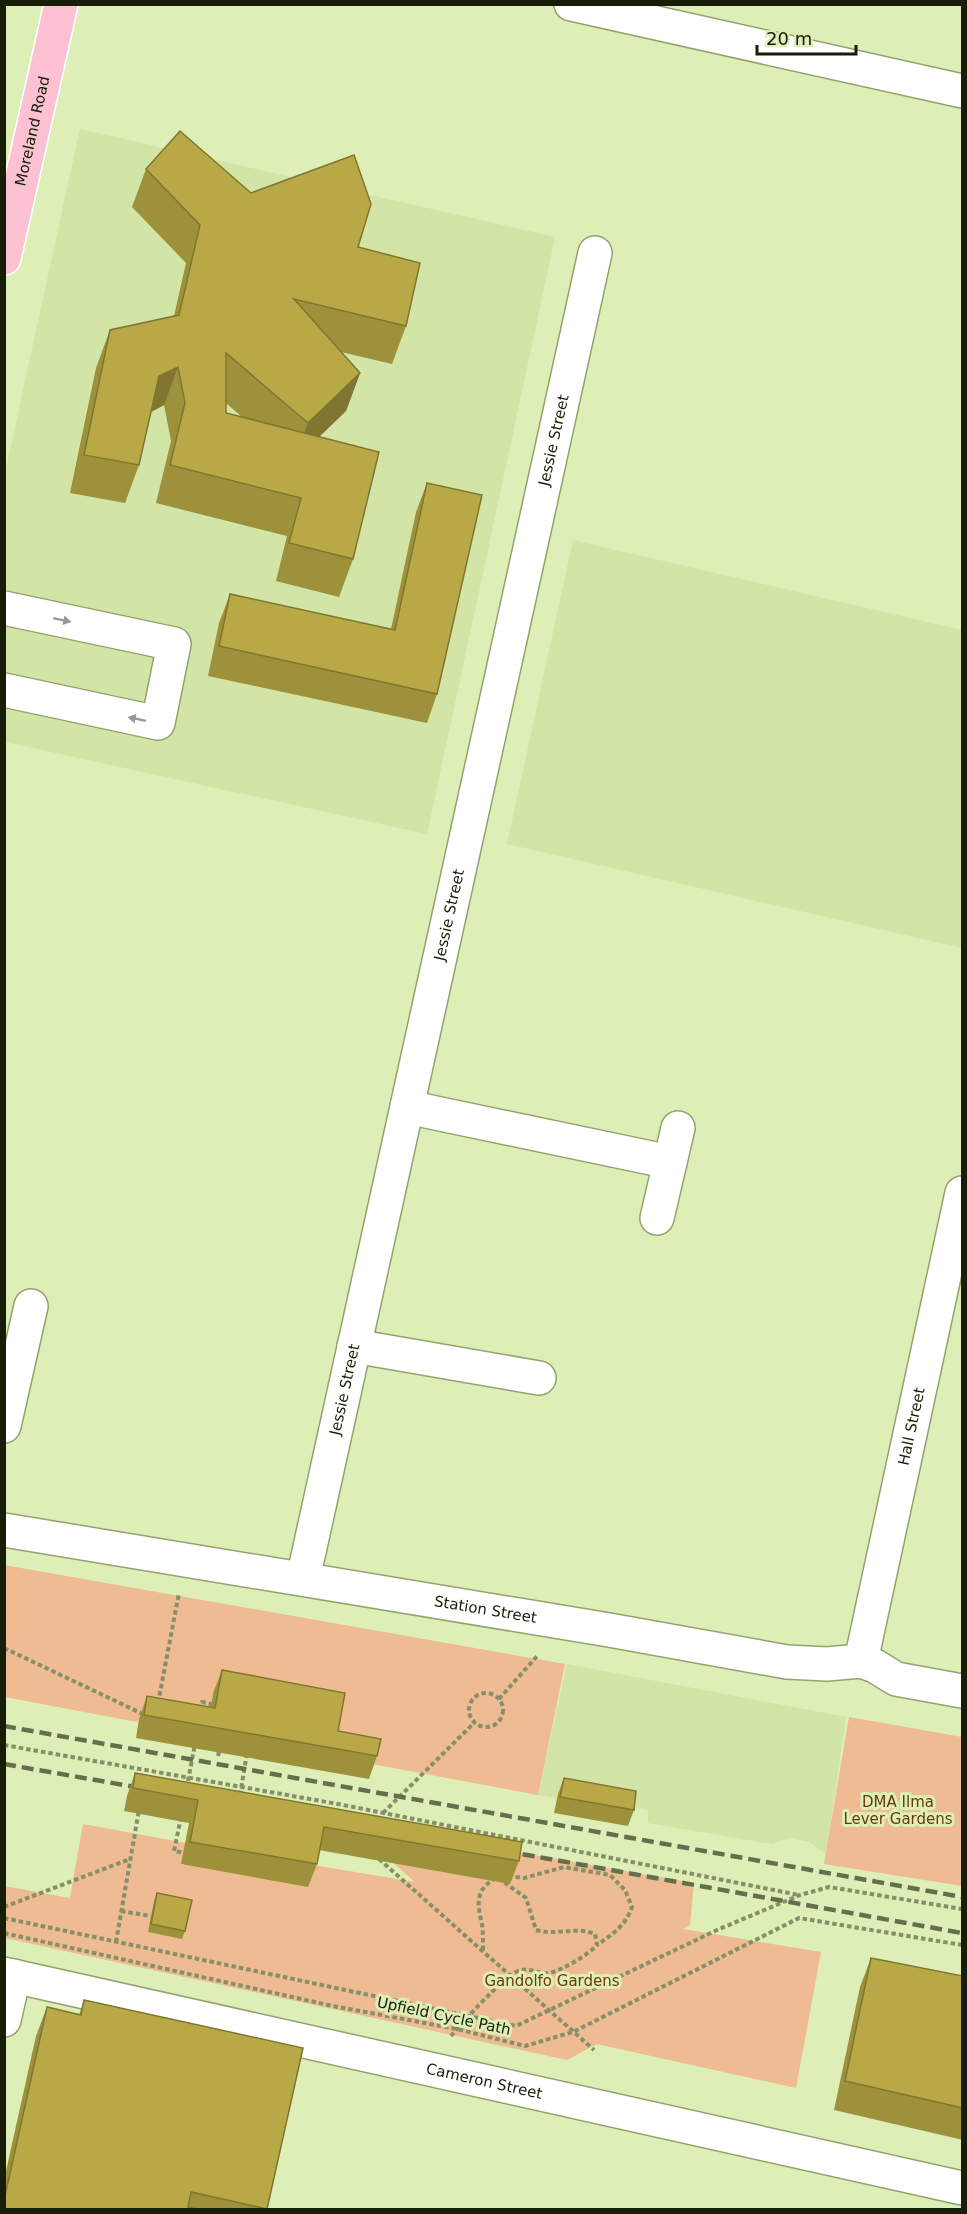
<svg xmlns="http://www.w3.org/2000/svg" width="967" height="2214" viewBox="0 0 967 2214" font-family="'DejaVu Sans',sans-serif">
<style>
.built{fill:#d2e4a6}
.green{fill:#eebb92}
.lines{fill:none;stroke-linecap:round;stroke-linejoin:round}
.minor-casing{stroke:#94a26d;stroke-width:36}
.major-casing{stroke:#fff;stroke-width:36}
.path{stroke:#859068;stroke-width:4;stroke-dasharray:4.5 3;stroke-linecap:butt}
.minor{stroke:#fff;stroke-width:33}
.major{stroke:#fcc2d4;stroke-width:33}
.rail{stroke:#666f4d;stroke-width:4.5;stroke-dasharray:12 6;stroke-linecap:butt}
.wall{fill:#9e913c;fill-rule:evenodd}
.shaded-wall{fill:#817631}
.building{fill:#b8a946;stroke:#817631;stroke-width:1.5}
.oneway{fill:#979990}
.labels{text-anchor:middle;stroke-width:6;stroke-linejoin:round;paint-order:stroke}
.street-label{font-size:15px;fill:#181d08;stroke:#deeeb7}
.park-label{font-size:15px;fill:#6b3b07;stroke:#deeeb7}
</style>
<rect width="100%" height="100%" fill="#deeeb7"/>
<g class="built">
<polygon points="80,129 555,237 427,834 5,742 5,473"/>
<polygon points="573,540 962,630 962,948 507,844"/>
<polygon points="567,1664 846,1717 826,1855 810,1842 789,1838 772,1844 648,1823 648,1810 558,1794 557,1798 538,1795"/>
</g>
<g class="green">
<polygon points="4,1565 565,1664 538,1795 372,1764 213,1693 207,1731 139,1719 137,1722 5,1697"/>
<polygon points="849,1717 962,1737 962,1886 824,1864"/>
<polygon points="346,1822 694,1883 690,1925 683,1929 821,1952 796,2088 597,2044 567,2060 5,1938 4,1886 70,1898 83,1824 186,1843 182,1865 313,1865 415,1882"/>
</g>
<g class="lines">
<defs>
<g id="minor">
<polyline points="571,4 962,91"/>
<polyline points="4,608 174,644 158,723 4,690"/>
<polyline points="407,1107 670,1162"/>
<polyline points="657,1218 678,1128"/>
<polyline points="354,1346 539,1378"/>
<polyline points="4,1426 31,1306"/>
<path id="s1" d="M4,1530L609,1630L787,1662L827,1664L861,1661L875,1666L896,1679L962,1691"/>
<path id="s2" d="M303,1579L595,253"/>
<path id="s3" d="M861,1661L962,1193"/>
<path id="s4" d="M4,1974L962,2188"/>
<polyline points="4,2020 14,1976"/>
</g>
<g id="major">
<path id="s5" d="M4,258L61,4"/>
</g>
</defs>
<use href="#minor" class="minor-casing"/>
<use href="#major" class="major-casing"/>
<g class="path">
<polyline points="4,1648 145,1715"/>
<circle cx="486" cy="1710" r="17"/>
<polyline points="499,1699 538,1655"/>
<polyline points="158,1703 179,1593"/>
<polyline points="201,1710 202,1702 216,1705"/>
<polyline points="4,1745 338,1804 799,1895"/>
<polyline points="218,1756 220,1748"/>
<polyline points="188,1781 195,1744"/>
<polyline points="240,1795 247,1753"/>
<polyline points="383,1813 474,1723"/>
<polyline points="181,1817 174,1851 186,1853"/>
<polyline points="379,1859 594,2050"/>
<path d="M508,1876L524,1878L564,1867L610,1875L625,1890L632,1907C626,1925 613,1934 597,1945"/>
<polyline points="4,1907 130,1859"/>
<polyline points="121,1911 151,1916"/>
<polyline points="4,1918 516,2026 717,1930 800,1895 829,1887 962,1909"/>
<polyline points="4,1933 333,2006 457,2029 525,2046 573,2032 799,1918 962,1945"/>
<polyline points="116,1942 139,1810"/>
<path d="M483,1950C483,1941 483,1932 482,1924C478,1907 474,1891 493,1880"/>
<path d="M451,2036C464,2021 502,1978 518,1971C528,1967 534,1972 545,1973C558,1974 589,1954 597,1945L595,1934C576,1926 556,1936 536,1930L526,1898L501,1880"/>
</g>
<use href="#minor" class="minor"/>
<use href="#major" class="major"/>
<g class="rail">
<polyline points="4,1726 962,1897"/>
<polyline points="4,1764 147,1789"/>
<polyline points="505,1851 962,1933"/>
</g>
</g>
<g class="wall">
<path d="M146,169L251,193L358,247L406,326L392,364L341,352L360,373L346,411L319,437L353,559L339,597L276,581L287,536L156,503L171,441L164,405L151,412L139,465L125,503L70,493L96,368L110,330L174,316L186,263L132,207ZM226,403L243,418L226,413Z"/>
<polygon points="427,483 437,694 427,723 208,676 219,623 230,594 391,629 416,512"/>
<polygon points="222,1670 338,1731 377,1756 369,1779 136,1738 139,1719 147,1696 211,1707 213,1693"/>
<polygon points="135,1773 519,1861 510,1884 319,1850 317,1864 308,1887 181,1864 189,1823 124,1811 127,1796"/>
<polygon points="564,1778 634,1810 628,1826 554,1813 558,1794"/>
<polygon points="157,1893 185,1931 182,1939 148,1932 154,1901"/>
<polygon points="871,1958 963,1976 963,2140 834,2110 860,1987"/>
<polygon points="84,2000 303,2048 267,2210 4,2210 4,2180 36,2036 47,2007 79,2015"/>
</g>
<g class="shaded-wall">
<polygon points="178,367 164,405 145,415 159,376"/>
<polygon points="360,373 346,411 294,461 308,423"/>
</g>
<g class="building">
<polygon points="180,131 251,193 354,155 371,204 358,247 420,263 406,326 294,299 360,373 308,423 226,353 226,413 379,452 353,559 289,543 301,498 170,465 185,403 178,367 159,376 139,465 84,455 110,330 179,315 200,225 146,169"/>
<polygon points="427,483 482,495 437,694 219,646 230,594 395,630"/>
<polygon points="222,1670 345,1693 338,1731 381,1739 377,1756 144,1715 147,1696 215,1708"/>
<polygon points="135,1773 522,1842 519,1861 324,1827 317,1864 190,1842 198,1800 133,1788"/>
<polygon points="564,1778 636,1791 634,1810 560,1797"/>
<polygon points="157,1893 192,1900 185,1931 151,1924"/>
<polygon points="871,1958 963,1976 963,2108 845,2081"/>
<polygon points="84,2000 303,2048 267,2209 191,2192 188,2207 201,2210 4,2210 4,2200 47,2007 81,2015"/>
</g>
<defs><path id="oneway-solid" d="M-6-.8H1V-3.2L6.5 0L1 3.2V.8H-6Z" transform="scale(1.5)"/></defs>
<g class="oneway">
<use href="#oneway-solid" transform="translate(62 620) rotate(12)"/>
<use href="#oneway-solid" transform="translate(137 719) rotate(-168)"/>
</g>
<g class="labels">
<g class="street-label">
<text dy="5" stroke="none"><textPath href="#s5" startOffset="130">Moreland Road</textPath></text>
<text dy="5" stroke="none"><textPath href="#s2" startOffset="1166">Jessie Street</textPath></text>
<text dy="5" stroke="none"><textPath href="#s2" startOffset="680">Jessie Street</textPath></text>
<text dy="5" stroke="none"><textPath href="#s2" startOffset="194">Jessie Street</textPath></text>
<text dy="5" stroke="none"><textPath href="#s3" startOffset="240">Hall Street</textPath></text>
<text dy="5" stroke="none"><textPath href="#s1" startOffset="488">Station Street</textPath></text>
<text transform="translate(444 2016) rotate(12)" y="5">Upfield Cycle Path</text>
<text dy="5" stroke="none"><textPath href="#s4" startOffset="492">Cameron Street</textPath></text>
</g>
<g class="park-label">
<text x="898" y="1807">DMA Ilma<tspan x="898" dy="17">Lever Gardens</tspan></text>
<text x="552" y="1986">Gandolfo Gardens</text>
</g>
</g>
<rect width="967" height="2214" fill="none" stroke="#181d08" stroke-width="12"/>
<path d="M757 45v9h99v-9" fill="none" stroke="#181d08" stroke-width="3"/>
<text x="766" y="45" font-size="18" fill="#181d08" stroke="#deeeb7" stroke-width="4.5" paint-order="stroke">20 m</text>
</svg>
